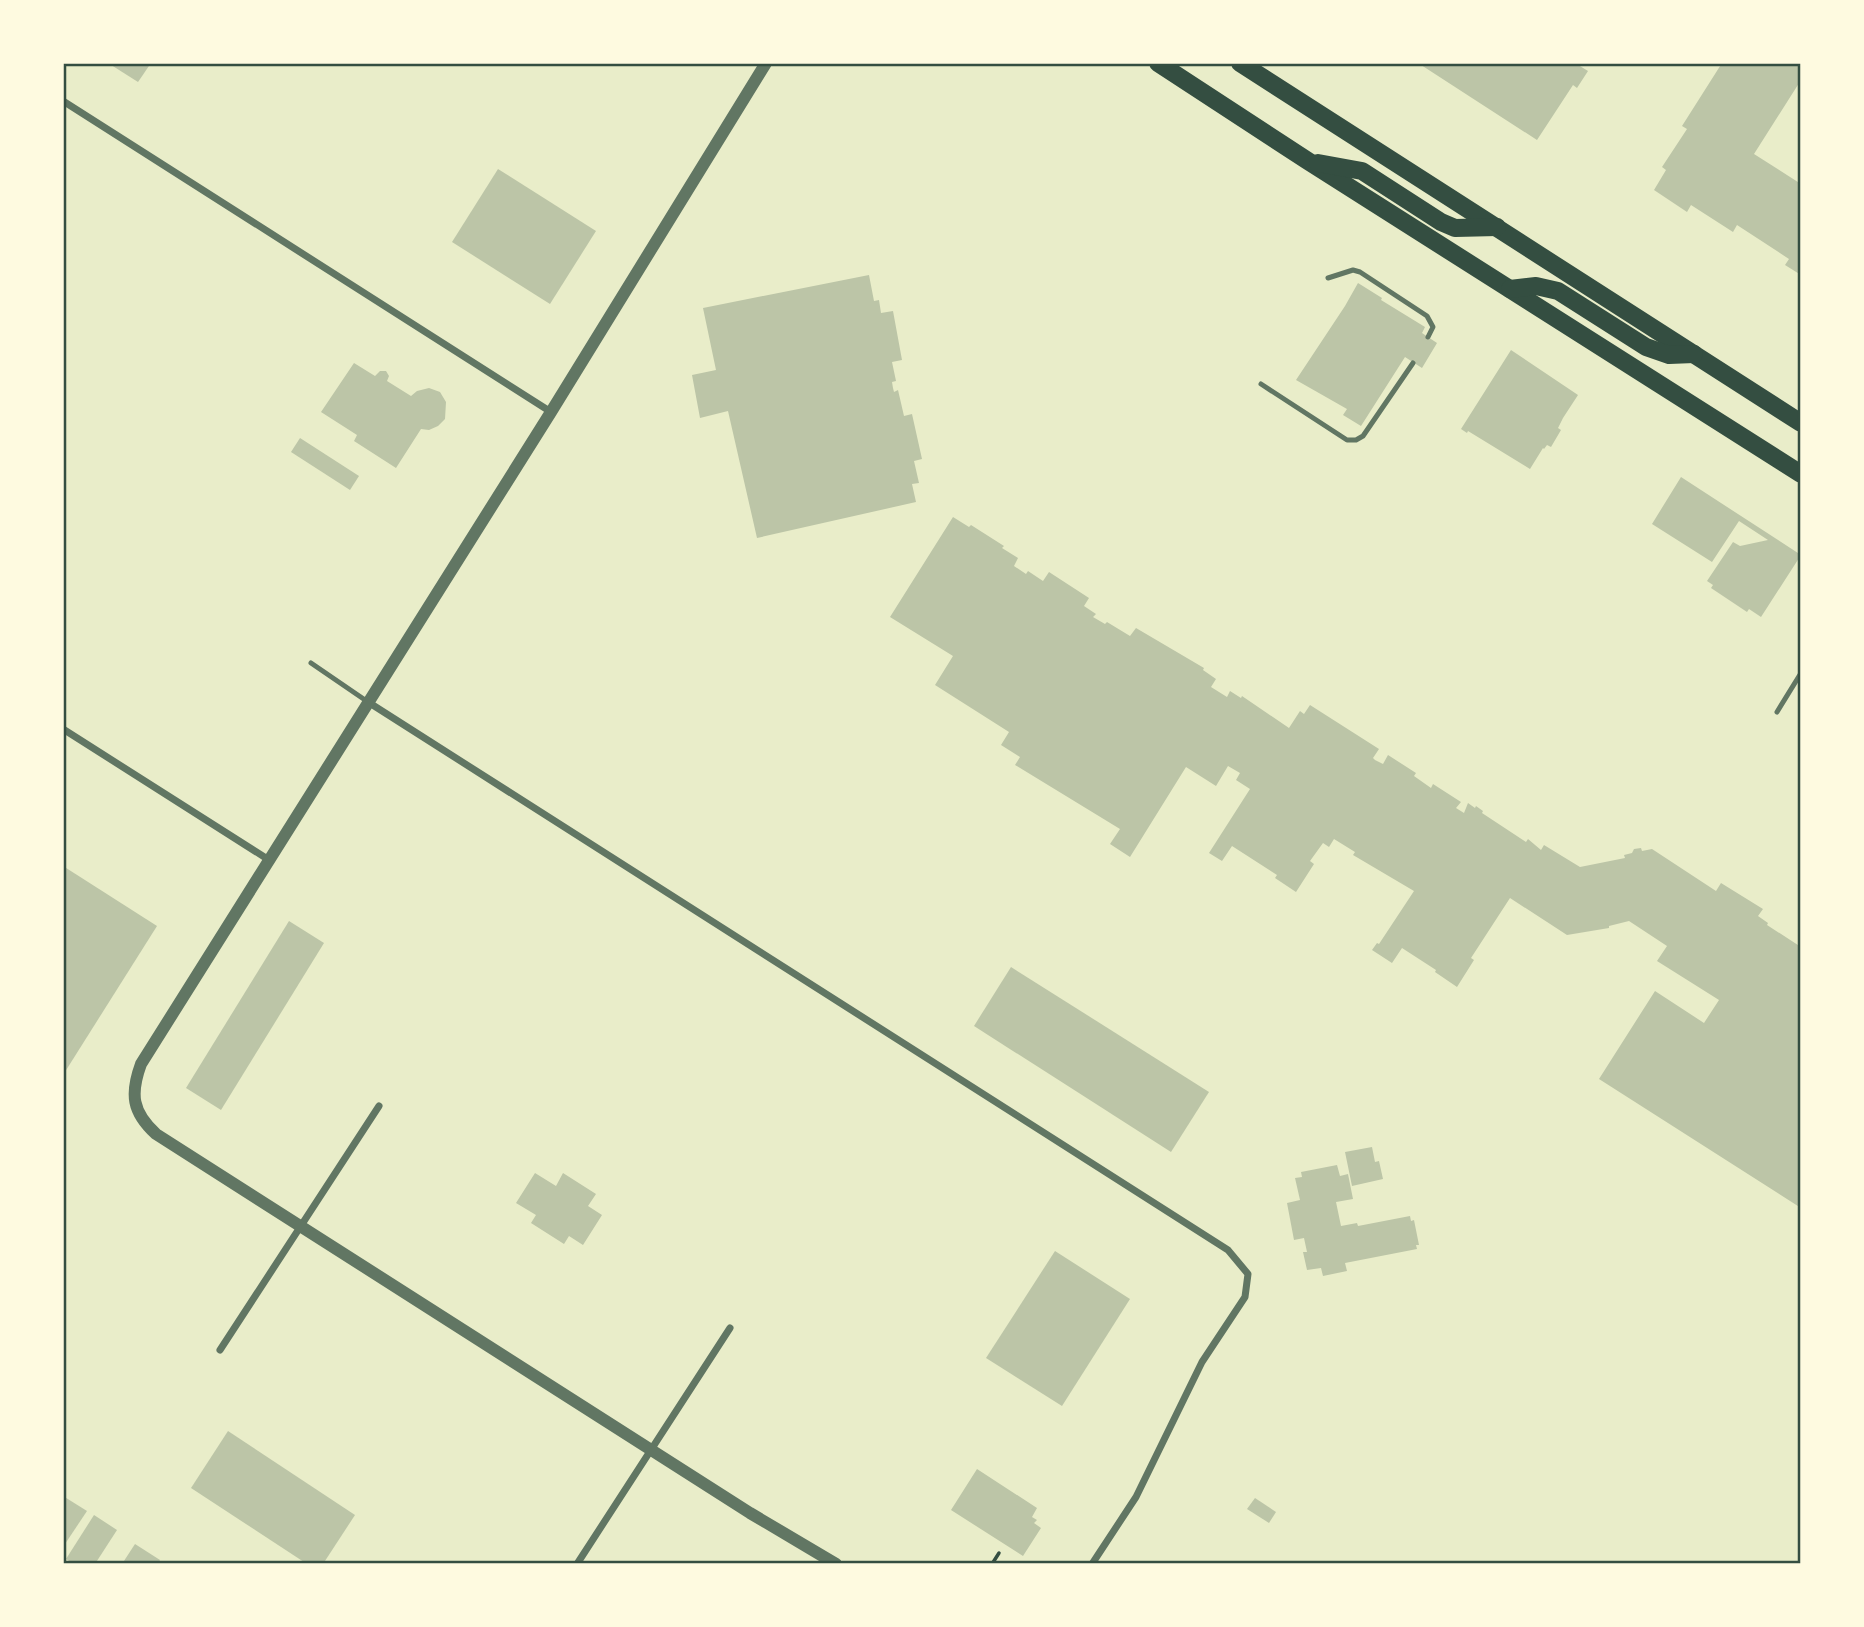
<svg xmlns="http://www.w3.org/2000/svg" width="1864" height="1627" viewBox="0 0 1864 1627" font-family="'Source Sans 3',sans-serif">
<style>
.building{fill:#bcc5a7}
.lines{fill:none;stroke-linecap:round;stroke-linejoin:round}
.path{stroke:#344e41;stroke-width:3.5}
.service{stroke:#617663;stroke-width:5}
.minor{stroke:#617663;stroke-width:7}
.tertiary{stroke:#617663;stroke-width:12}
.primary{stroke:#344e41;stroke-width:18}
.neatline{fill:none;stroke:#344e41;stroke-width:2.5}
</style>
<rect width="100%" height="100%" fill="#e9edc9"/>
<g class="building">
<polygon points="108,63 151,63 138,82"/>
<polygon points="1418,63 1564,63 1569,66 1571,63 1575,63 1588,71 1577,88 1573,85 1537,140"/>
<polygon points="1722,63 1801,63 1801,80 1754,154 1801,184 1801,275 1785,265 1789,259 1737,225 1733,232 1691,205 1687,212 1654,190 1666,170 1662,167 1687,129 1682,126"/>
<polygon points="498,169 596,231 550,304 452,242"/>
<polygon points="869,275 874,301 879,300 881,313 893,311 902,360 892,362 896,381 892,382 893,388 894,392 898,390 904,416 912,414 922,459 914,461 919,483 912,484 916,502 757,538 728,411 700,418 692,375 716,370 703,308"/>
<polygon points="1358,283 1382,298 1381,300 1425,327 1422,333 1437,343 1422,368 1405,357 1361,426 1343,415 1347,409 1296,380 1345,306"/>
<polygon points="1511,350 1578,395 1563,418 1558,428 1561,430 1551,447 1547,445 1544,449 1543,448 1530,469 1468,431 1467,433 1461,429"/>
<polygon points="354,363 375,376 380,371 386,371 389,376 387,381 411,396 417,391 429,388 440,392 446,402 445,419 438,426 429,430 421,429 396,468 354,441 357,435 321,412"/>
<polygon points="300,438 359,476 350,490 291,452"/>
<polygon points="1681,477 1801,555 1761,617 1749,609 1747,612 1711,588 1713,585 1707,581 1733,542 1740,546 1768,540 1739,521 1712,562 1652,524"/>
<polygon points="953,517 969,527 971,525 1004,546 1002,548 1018,558 1014,566 1026,574 1028,571 1043,581 1049,572 1089,598 1084,606 1096,614 1093,617 1105,624 1107,622 1130,636 1136,628 1204,668 1203,670 1216,679 1211,687 1227,697 1230,691 1241,698 1242,696 1289,728 1300,711 1304,714 1310,705 1379,749 1373,758 1375,760 1383,764 1388,755 1416,773 1414,776 1431,788 1433,784 1461,802 1456,808 1464,813 1468,803 1475,808 1476,806 1483,811 1482,813 1526,842 1528,839 1541,850 1544,845 1580,867 1625,858 1624,855 1632,853 1634,849 1641,848 1642,851 1652,849 1716,891 1721,883 1763,909 1758,916 1768,923 1767,925 1801,947 1801,1208 1599,1079 1655,991 1704,1023 1719,1000 1657,961 1667,946 1629,921 1609,926 1609,928 1567,935 1510,898 1471,958 1474,960 1457,987 1435,972 1436,970 1402,948 1392,963 1372,950 1377,943 1379,944 1414,891 1353,855 1355,852 1334,839 1329,847 1323,843 1310,861 1314,864 1296,892 1275,878 1277,875 1232,846 1222,861 1209,853 1250,789 1236,780 1240,773 1228,766 1216,786 1186,767 1130,857 1110,844 1120,829 1015,765 1020,757 1001,745 1009,732 935,685 953,656 890,617"/>
<polygon points="63,866 157,926 63,1075"/>
<polygon points="289,921 324,943 221,1110 186,1088"/>
<polygon points="1011,967 1209,1092 1171,1152 974,1026"/>
<polygon points="1372,1147 1375,1162 1379,1161 1383,1179 1352,1186 1345,1152"/>
<polygon points="1337,1165 1340,1176 1348,1174 1353,1199 1336,1202 1341,1226 1357,1223 1358,1226 1410,1216 1411,1221 1414,1220 1419,1245 1416,1245 1417,1249 1345,1263 1347,1271 1323,1276 1321,1268 1307,1270 1303,1252 1307,1252 1304,1238 1294,1240 1287,1203 1300,1200 1295,1178 1302,1177 1301,1172"/>
<polygon points="535,1173 556,1186 563,1173 596,1194 588,1206 602,1215 583,1245 569,1236 564,1244 531,1223 536,1215 516,1203"/>
<polygon points="1055,1251 1130,1299 1062,1406 986,1358"/>
<polygon points="228,1431 355,1515 323,1564 307,1564 191,1488"/>
<polygon points="977,1469 1037,1508 1032,1517 1037,1520 1034,1523 1041,1528 1023,1556 951,1510"/>
<polygon points="63,1496 87,1511 65,1544 63,1543"/>
<polygon points="1255,1498 1276,1512 1269,1523 1247,1509"/>
<polygon points="94,1515 117,1530 95,1564 74,1564 66,1559"/>
<polygon points="135,1544 160,1560 158,1564 122,1564"/>
</g>
<g class="lines">
<polyline class="path" points="992,1564 999,1553"/>
<g class="service">
<polyline points="1328,278 1353,270 1360,272 1427,316 1433,327 1428,337"/>
<polyline points="1261,384 1347,440 1356,440 1363,436 1413,363"/>
<polyline points="311,663 368,702"/>
<polyline points="1777,712 1801,673"/>
</g>
<g class="minor">
<polyline points="63,101 551,412"/>
<polyline points="368,702 1228,1250 1248,1274 1245,1297 1202,1362 1136,1497 1092,1564"/>
<polyline points="63,729 269,860"/>
<polyline points="220,1350 379,1106"/>
<polyline points="577,1564 730,1328"/>
</g>
<path class="tertiary" d="M766,63L551,412L141,1064C130,1094 132,1112 156,1134L750,1513L836,1564"/>
<g class="primary">
<polyline points="1158,63 1308,161 1801,474"/>
<polyline points="1240,63 1801,423"/>
<polyline points="1318,163 1362,171 1441,222 1455,228 1497,227"/>
<polyline points="1510,289 1536,286 1558,291 1646,347 1669,355 1694,354"/>
</g>
</g>
<rect width="1864" height="1627" fill="none" stroke="#fefae0" stroke-width="130"/>
<rect x="65" y="65" width="1734" height="1497" class="neatline"/>
</svg>
